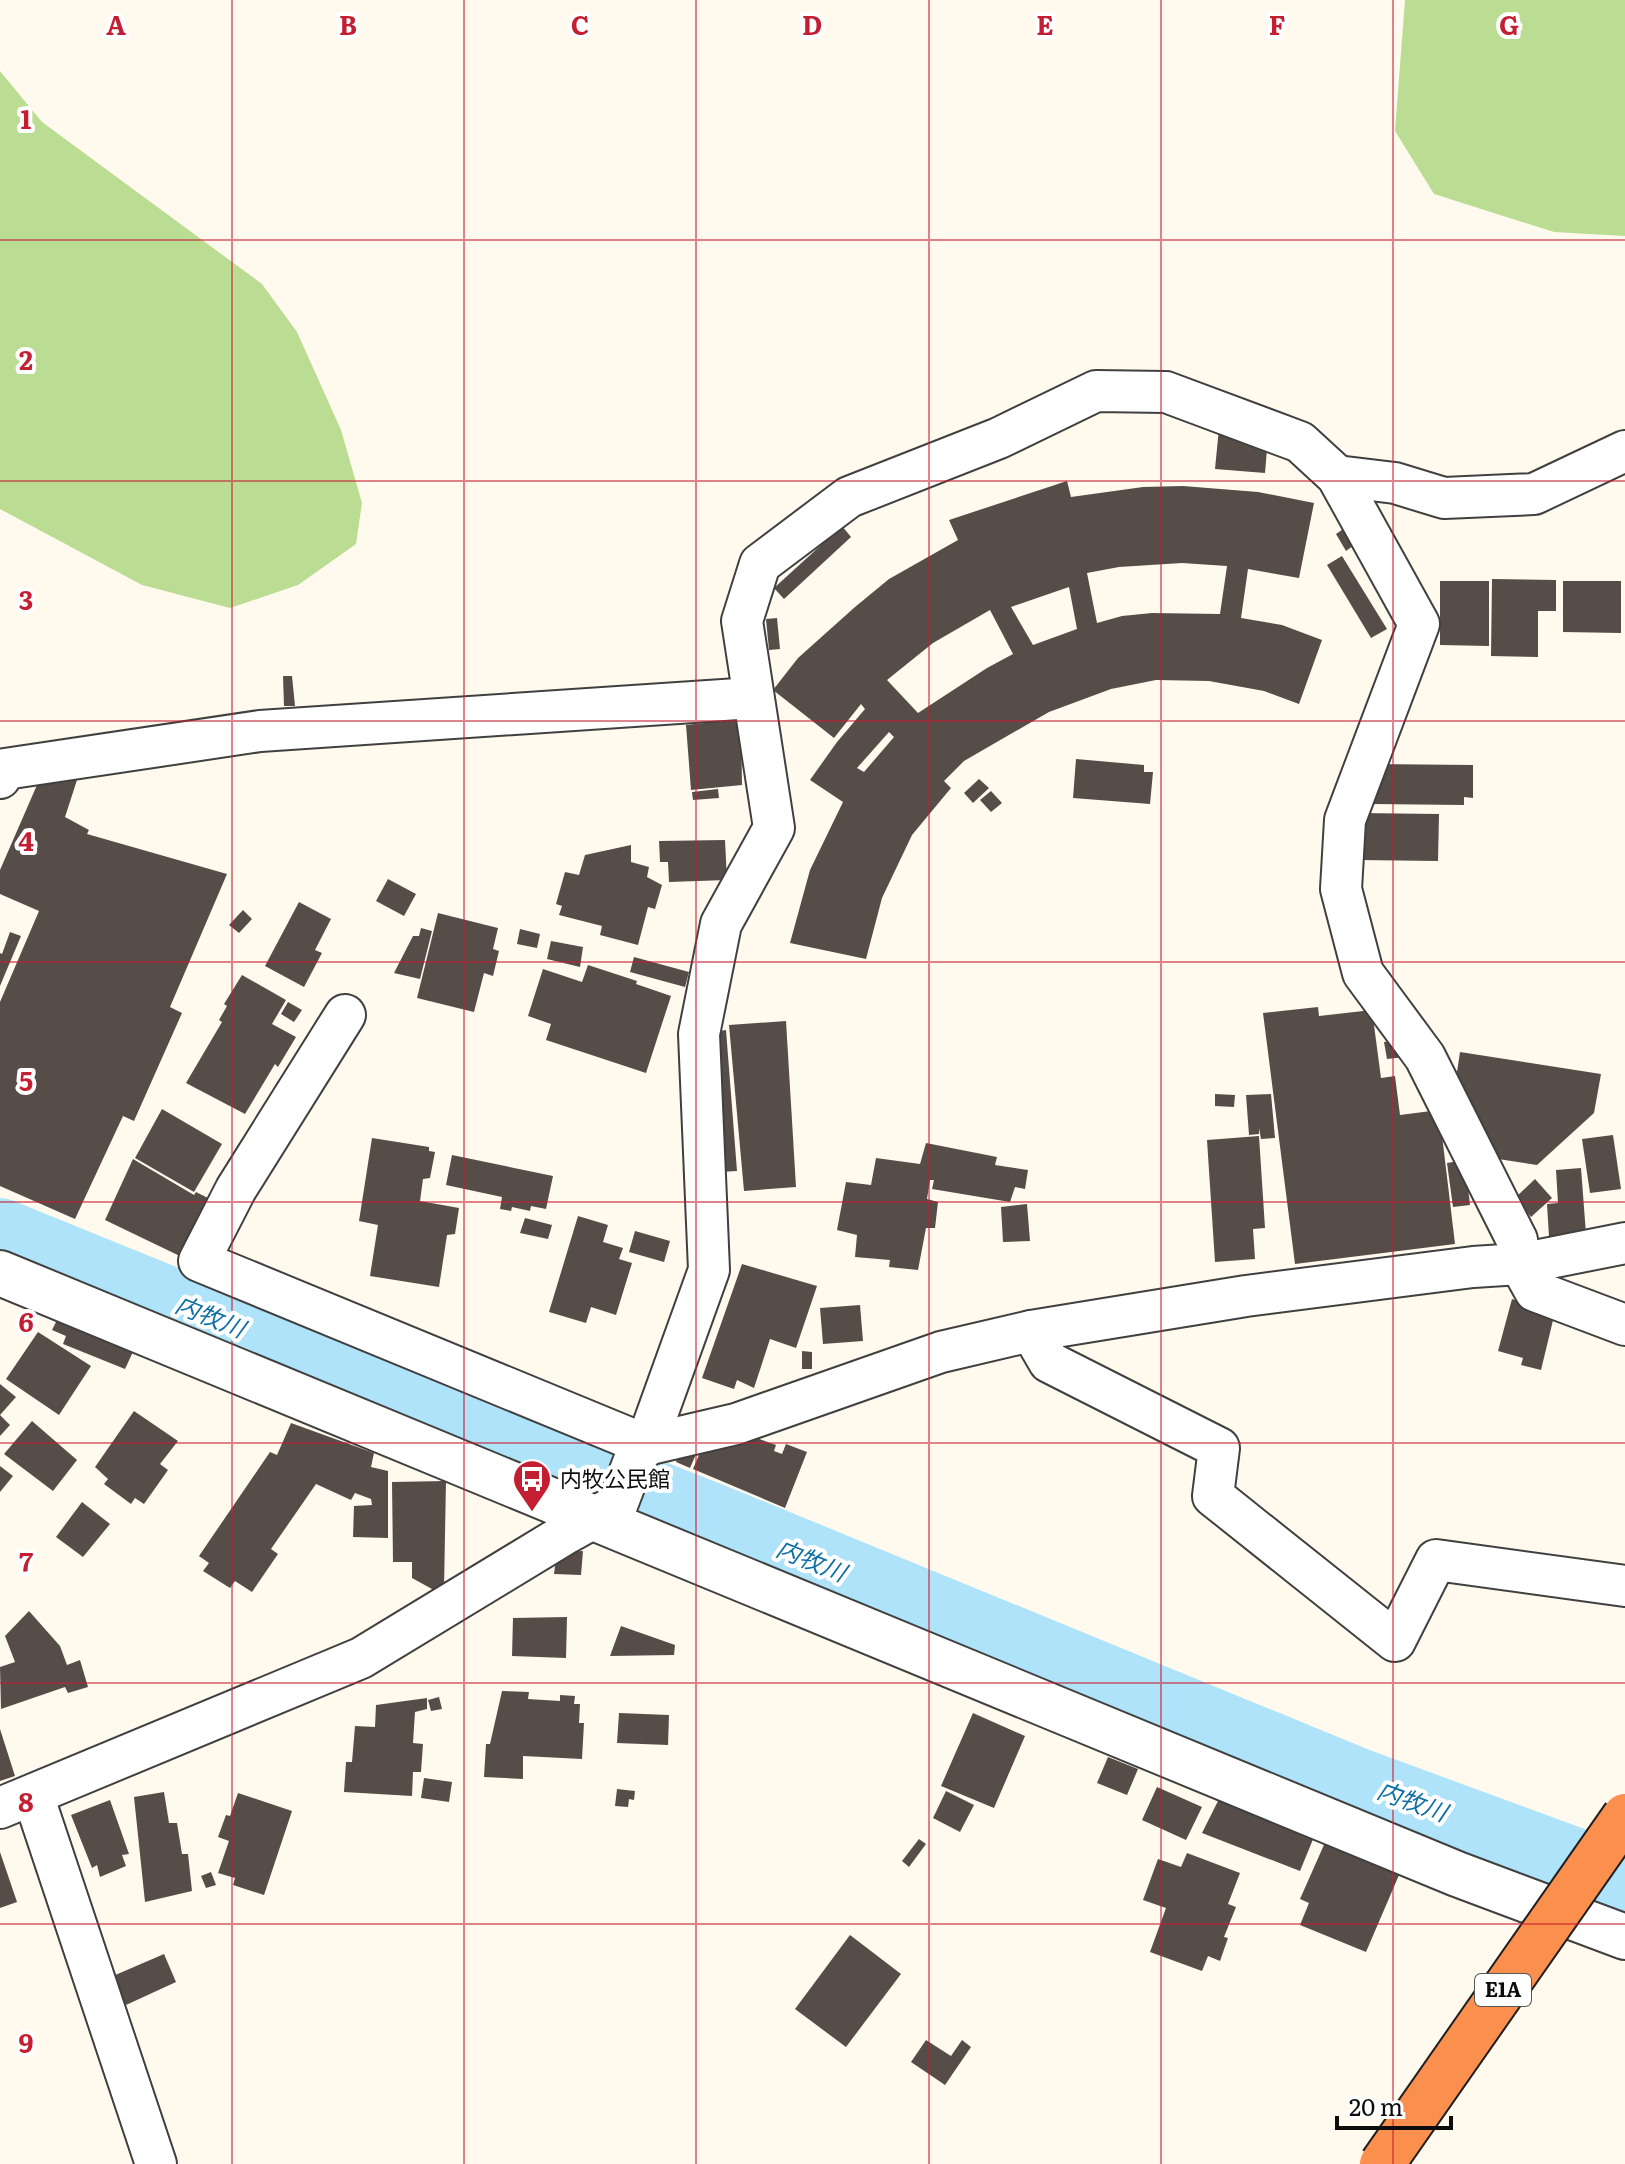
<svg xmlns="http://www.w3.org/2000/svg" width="1625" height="2164" viewBox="0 0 1625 2164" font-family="Literata,'Noto Sans JP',serif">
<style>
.forest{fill:#badd93}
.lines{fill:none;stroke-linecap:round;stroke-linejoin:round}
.river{stroke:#afe3f9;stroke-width:68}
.building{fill:#564d49;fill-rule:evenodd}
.minor-casing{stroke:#404040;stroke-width:44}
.tertiary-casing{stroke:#404040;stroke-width:48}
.minor{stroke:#fff;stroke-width:40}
.tertiary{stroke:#fff;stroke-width:44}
.motorway-bridge-casing{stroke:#1e1e1e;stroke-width:48;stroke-linecap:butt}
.motorway-bridge{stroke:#fb904e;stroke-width:44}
.grid{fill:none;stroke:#c41e33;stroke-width:2;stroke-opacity:0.55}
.labels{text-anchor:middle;stroke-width:8;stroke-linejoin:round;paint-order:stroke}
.shield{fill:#fff;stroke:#565656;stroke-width:2}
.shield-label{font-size:20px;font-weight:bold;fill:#0d0d0d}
.poi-label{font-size:22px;fill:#0d0d0d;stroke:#fff;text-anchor:start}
.water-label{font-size:24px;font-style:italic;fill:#1070a5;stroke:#fff}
.grid-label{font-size:26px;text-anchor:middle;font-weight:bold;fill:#c41e33;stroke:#fff;stroke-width:8;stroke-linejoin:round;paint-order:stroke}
</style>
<rect width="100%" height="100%" fill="#fffaed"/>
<g class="forest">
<polygon points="1405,0 1625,0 1625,236 1554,232 1434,194 1395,131"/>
<polygon points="0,71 42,122 262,284 297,332 341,430 362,503 356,544 298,585 230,608 142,585 0,509"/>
</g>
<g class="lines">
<polyline class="river" points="0,1232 315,1360 710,1516 1358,1782 1625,1880"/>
</g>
<g class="building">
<polygon points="1219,428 1267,449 1265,473 1215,469"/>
<path d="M1067,481L1071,497L1143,487L1183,486L1258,492L1314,503L1299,578L1248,569L1241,618L1282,625L1322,640L1299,704L1264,691L1209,681L1156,680L1111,689L1049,712L964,761L944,781L951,788L912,835L882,898L866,959L790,943L810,870L843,802L810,780L837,742L865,709L861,704L834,738L773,690L798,658L855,607L889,579L958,540L949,520ZM1182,563L1227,566L1220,614L1152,613L1122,616L1097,623L1087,573L1119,567ZM1069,587L1077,629L1033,645L1011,607ZM990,610L1013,654L987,668L918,713L887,680L933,643ZM889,732L894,737L864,772L857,768Z"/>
<polygon points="842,526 851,537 784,599 774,588"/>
<polygon points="1346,527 1357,543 1346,551 1336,534"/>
<polygon points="1342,556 1387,629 1371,638 1327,565"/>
<polygon points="1492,579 1556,580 1556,611 1538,611 1538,657 1491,656"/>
<polygon points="1440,581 1489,581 1489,646 1440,645"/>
<polygon points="1563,581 1621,581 1621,633 1563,632"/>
<polygon points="777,618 780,649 769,650 766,619"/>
<polygon points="283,676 292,676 295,706 284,706"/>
<polygon points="741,719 742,785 691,790 686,725"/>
<polygon points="1076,759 1144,765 1144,772 1153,772 1150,804 1073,798"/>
<polygon points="1373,764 1473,765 1473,798 1464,797 1464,805 1373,804"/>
<polygon points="979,779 989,788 973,803 964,793"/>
<polygon points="77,780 65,817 89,830 87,834 227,874 170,1007 182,1013 134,1121 123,1116 75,1219 0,1186 0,1002 39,911 0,894 0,870 37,785"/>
<polygon points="718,789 719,798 693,800 692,792"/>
<polygon points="991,791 1002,803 991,812 980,800"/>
<polygon points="1359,813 1439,814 1438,861 1358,860"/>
<polygon points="725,840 727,880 669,882 668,862 660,862 659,841"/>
<polygon points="631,845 631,862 649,867 647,877 662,885 655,909 648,907 638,945 600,935 602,926 559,915 562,906 556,904 565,872 579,875 585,855"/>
<polygon points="388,879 416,894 404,916 376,901"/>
<polygon points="299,902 331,919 315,950 322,953 304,987 265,966"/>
<polygon points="243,910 252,919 239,933 229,925"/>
<polygon points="438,913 498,928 493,949 499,951 493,976 484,973 474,1012 417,998"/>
<polygon points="421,928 432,931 420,979 394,973 413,936 419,936"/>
<polygon points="520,929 540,934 537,948 517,944"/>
<polygon points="10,932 21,936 0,986 0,953 2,954"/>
<polygon points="551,941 583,947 580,967 547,959"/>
<polygon points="634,957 689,972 685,987 630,972"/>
<polygon points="588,965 637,981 636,984 671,996 646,1073 546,1040 551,1024 528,1016 543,969 582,982"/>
<polygon points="242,975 286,1000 272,1024 296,1037 278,1067 275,1064 245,1114 186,1083 222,1022 219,1020 227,1006 224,1004"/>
<polygon points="288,1002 302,1010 294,1022 281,1014"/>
<polygon points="1318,1007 1319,1016 1372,1010 1381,1078 1395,1076 1400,1115 1439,1110 1455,1244 1295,1264 1263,1013"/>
<polygon points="786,1021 796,1187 744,1191 729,1025"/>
<polygon points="726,1030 737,1171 720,1172 718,1137 719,1031"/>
<polygon points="1403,1039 1405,1057 1387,1059 1384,1042"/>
<polygon points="1460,1052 1601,1074 1594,1113 1537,1165 1485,1157 1454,1092"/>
<polygon points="1215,1094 1235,1095 1234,1107 1215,1106"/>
<polygon points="1271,1094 1275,1138 1261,1139 1259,1128 1259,1134 1249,1135 1246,1095"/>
<polygon points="162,1109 222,1144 194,1192 135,1158"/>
<polygon points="1613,1135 1621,1189 1590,1193 1582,1139"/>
<polygon points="1259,1136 1265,1228 1253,1229 1255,1259 1215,1262 1207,1140"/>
<polygon points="372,1138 429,1147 429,1151 435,1152 430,1178 423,1179 420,1201 459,1208 455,1234 447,1235 439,1287 370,1276 378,1225 359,1221"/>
<polygon points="926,1143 997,1157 995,1165 1028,1170 1025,1189 1015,1187 1010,1202 932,1189 934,1180 930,1180 927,1199 938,1202 935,1228 926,1228 918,1270 889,1267 890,1260 855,1257 857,1235 837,1230 846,1182 871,1185 876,1158 920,1164"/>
<polygon points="452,1155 553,1176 546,1209 531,1206 530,1211 512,1207 511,1211 500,1209 502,1197 446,1185"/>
<polygon points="133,1159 194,1195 196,1192 214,1201 186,1259 105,1220"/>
<polygon points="1465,1160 1470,1205 1453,1207 1447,1163"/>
<polygon points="1581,1168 1586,1234 1549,1237 1547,1204 1558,1203 1556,1170"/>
<polygon points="1535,1179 1552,1198 1531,1217 1515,1198"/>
<polygon points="1027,1204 1030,1241 1003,1242 1001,1207"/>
<polygon points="578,1216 608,1225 603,1242 623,1248 619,1259 632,1263 616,1315 591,1307 586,1323 549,1312"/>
<polygon points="525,1218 552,1225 548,1239 520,1233"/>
<polygon points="635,1231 670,1241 664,1262 629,1252"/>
<polygon points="742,1264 817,1286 796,1348 770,1339 754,1388 737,1380 734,1389 702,1378"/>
<polygon points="1512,1299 1555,1312 1541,1370 1521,1365 1523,1358 1498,1351"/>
<polygon points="860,1305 863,1341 823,1344 820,1308"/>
<polygon points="62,1310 138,1341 125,1369 63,1344 66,1336 52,1330"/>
<polygon points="38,1332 91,1366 59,1415 6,1379"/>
<polygon points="802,1351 812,1352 812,1369 802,1369"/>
<polygon points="0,1384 16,1397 0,1415 10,1425 0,1436"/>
<polygon points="134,1411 178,1441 160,1464 168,1470 144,1504 135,1498 131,1504 104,1484 108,1479 95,1467"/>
<polygon points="32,1421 77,1460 53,1491 4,1454"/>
<polygon points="291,1423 374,1453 371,1467 388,1471 388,1538 353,1537 354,1506 372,1505 371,1499 355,1493 351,1500 316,1484 271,1549 278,1554 252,1592 235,1581 230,1588 203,1571 209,1563 199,1556 270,1452 277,1455"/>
<polygon points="754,1437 776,1445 774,1451 782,1454 786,1444 807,1452 785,1508 693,1469 699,1455"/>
<polygon points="679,1452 697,1452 690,1468 676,1462"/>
<polygon points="0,1466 13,1476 0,1492"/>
<polygon points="446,1481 444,1589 432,1589 412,1578 412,1562 393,1562 392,1482"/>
<polygon points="82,1502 110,1524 83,1557 56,1537"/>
<polygon points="583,1551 581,1575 554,1574 556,1558 563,1552"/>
<polygon points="29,1611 60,1646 67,1665 80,1660 88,1687 68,1693 65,1687 1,1709 0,1667 15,1662 5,1636"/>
<polygon points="567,1617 566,1658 512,1656 513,1618"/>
<polygon points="621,1626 675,1645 674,1655 610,1656"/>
<polygon points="502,1691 529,1692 528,1699 560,1701 560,1695 575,1696 574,1704 580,1704 579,1723 584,1723 582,1759 523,1756 523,1779 484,1777 486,1744 490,1744"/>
<polygon points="439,1697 442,1709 431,1711 428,1700"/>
<polygon points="427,1698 427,1709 415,1712 413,1743 423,1744 421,1772 413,1772 412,1796 344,1792 346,1762 352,1762 355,1726 375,1727 376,1705"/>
<polygon points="619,1713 669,1715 668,1745 617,1743"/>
<polygon points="973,1713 1025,1736 994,1808 941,1786"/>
<polygon points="0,1729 15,1776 0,1781"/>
<polygon points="1108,1757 1138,1769 1127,1795 1097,1783"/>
<polygon points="424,1778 452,1782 449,1802 421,1798"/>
<polygon points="1157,1787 1202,1807 1186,1840 1142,1820"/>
<polygon points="617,1789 635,1791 634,1800 629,1799 628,1807 615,1806"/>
<polygon points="946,1791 974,1805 960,1832 933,1818"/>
<polygon points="164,1792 169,1823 177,1823 182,1854 188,1854 192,1891 145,1902 134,1797"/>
<polygon points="238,1793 292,1811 264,1895 233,1885 235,1878 218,1873 229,1841 218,1837 226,1815 230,1816"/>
<polygon points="1219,1799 1316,1832 1300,1871 1202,1833"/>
<polygon points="110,1800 129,1854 122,1855 126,1866 100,1877 97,1865 92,1868 71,1815"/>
<polygon points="1327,1838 1402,1868 1366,1952 1300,1925 1309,1903 1300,1899"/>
<polygon points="919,1839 926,1844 909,1867 902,1861"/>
<polygon points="0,1852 17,1902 0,1908"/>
<polygon points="1187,1853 1240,1873 1228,1904 1236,1907 1224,1937 1228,1938 1220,1961 1208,1956 1202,1971 1150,1952 1166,1908 1143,1900 1158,1859 1181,1867"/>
<polygon points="211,1872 216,1885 206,1888 201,1876"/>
<polygon points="850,1935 901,1974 846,2047 795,2009"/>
<polygon points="164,1954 176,1982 126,2005 113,1976"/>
<polygon points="926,2040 951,2056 962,2040 971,2047 945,2085 911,2062"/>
</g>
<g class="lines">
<defs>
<g id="minor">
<polyline points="1337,476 1395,483 1444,498 1534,494 1625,451"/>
<polyline points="0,778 5,769 260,731 753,698"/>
<polyline points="345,1015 236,1189 199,1261 646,1445 736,1424 941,1352 1031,1331 1246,1296 1473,1267 1520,1264 1625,1243"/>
<polyline points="1031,1331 1049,1362 1219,1448 1213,1496 1395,1641 1436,1560 1625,1586"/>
<polyline points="33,1795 156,2164"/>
<polyline points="0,1808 361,1658 567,1533 617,1505 635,1458 646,1445 709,1270 699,1034 721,924 774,828 742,621 760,564 849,497 999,438 1096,391 1166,392 1300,442 1337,476 1419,624 1345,820 1341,889 1363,973 1425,1057 1517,1240 1520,1264 1535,1291 1625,1325"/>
</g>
<polyline id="tertiary" points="0,1273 1457,1874 1625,1937"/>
</defs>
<use href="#minor" class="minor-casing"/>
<use href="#tertiary" class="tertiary-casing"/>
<use href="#minor" class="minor"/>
<use href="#tertiary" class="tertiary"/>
<defs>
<polyline id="motorway-bridge" points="1382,2164 1625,1816"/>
</defs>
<use href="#motorway-bridge" class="motorway-bridge-casing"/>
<use href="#motorway-bridge" class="motorway-bridge"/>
</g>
<path class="grid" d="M232,0V2164M464,0V2164M696,0V2164M929,0V2164M1161,0V2164M1393,0V2164M0,240H1625M0,481H1625M0,721H1625M0,962H1625M0,1202H1625M0,1443H1625M0,1683H1625M0,1924H1625"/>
<defs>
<symbol id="bus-pin" viewBox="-11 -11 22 30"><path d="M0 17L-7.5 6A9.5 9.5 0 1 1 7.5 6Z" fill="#c41e33" stroke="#fff"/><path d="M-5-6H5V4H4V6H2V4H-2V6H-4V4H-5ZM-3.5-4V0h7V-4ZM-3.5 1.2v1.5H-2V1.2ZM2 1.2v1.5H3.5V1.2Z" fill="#fff"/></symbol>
</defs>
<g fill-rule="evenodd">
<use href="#bus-pin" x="510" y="1457" width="44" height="60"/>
</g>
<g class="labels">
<rect class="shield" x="1475" y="1974" width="56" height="32" rx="6"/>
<g class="shield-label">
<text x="1503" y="1997">E1A</text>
</g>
<g class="poi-label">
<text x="560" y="1487">内牧公民館</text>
</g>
<g class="water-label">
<text transform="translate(210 1317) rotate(22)" y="8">内牧川</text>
<text transform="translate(811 1561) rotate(22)" y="8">内牧川</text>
<text transform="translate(1412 1802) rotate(20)" y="8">内牧川</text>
</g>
</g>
<g class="grid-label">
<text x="116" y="35">A</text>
<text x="348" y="35">B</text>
<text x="580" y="35">C</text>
<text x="812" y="35">D</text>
<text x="1045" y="35">E</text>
<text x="1277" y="35">F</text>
<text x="1509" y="35">G</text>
<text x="26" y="129">1</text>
<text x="26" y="370">2</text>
<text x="26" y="610">3</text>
<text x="26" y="851">4</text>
<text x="26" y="1091">5</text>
<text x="26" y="1332">6</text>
<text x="26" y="1572">7</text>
<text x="26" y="1812">8</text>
<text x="26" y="2053">9</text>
</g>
<path d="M1337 2116v12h114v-12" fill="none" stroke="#0d0d0d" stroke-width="4"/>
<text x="1349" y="2116" font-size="24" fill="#0d0d0d" stroke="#ffffff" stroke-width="6" paint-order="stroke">20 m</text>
</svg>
